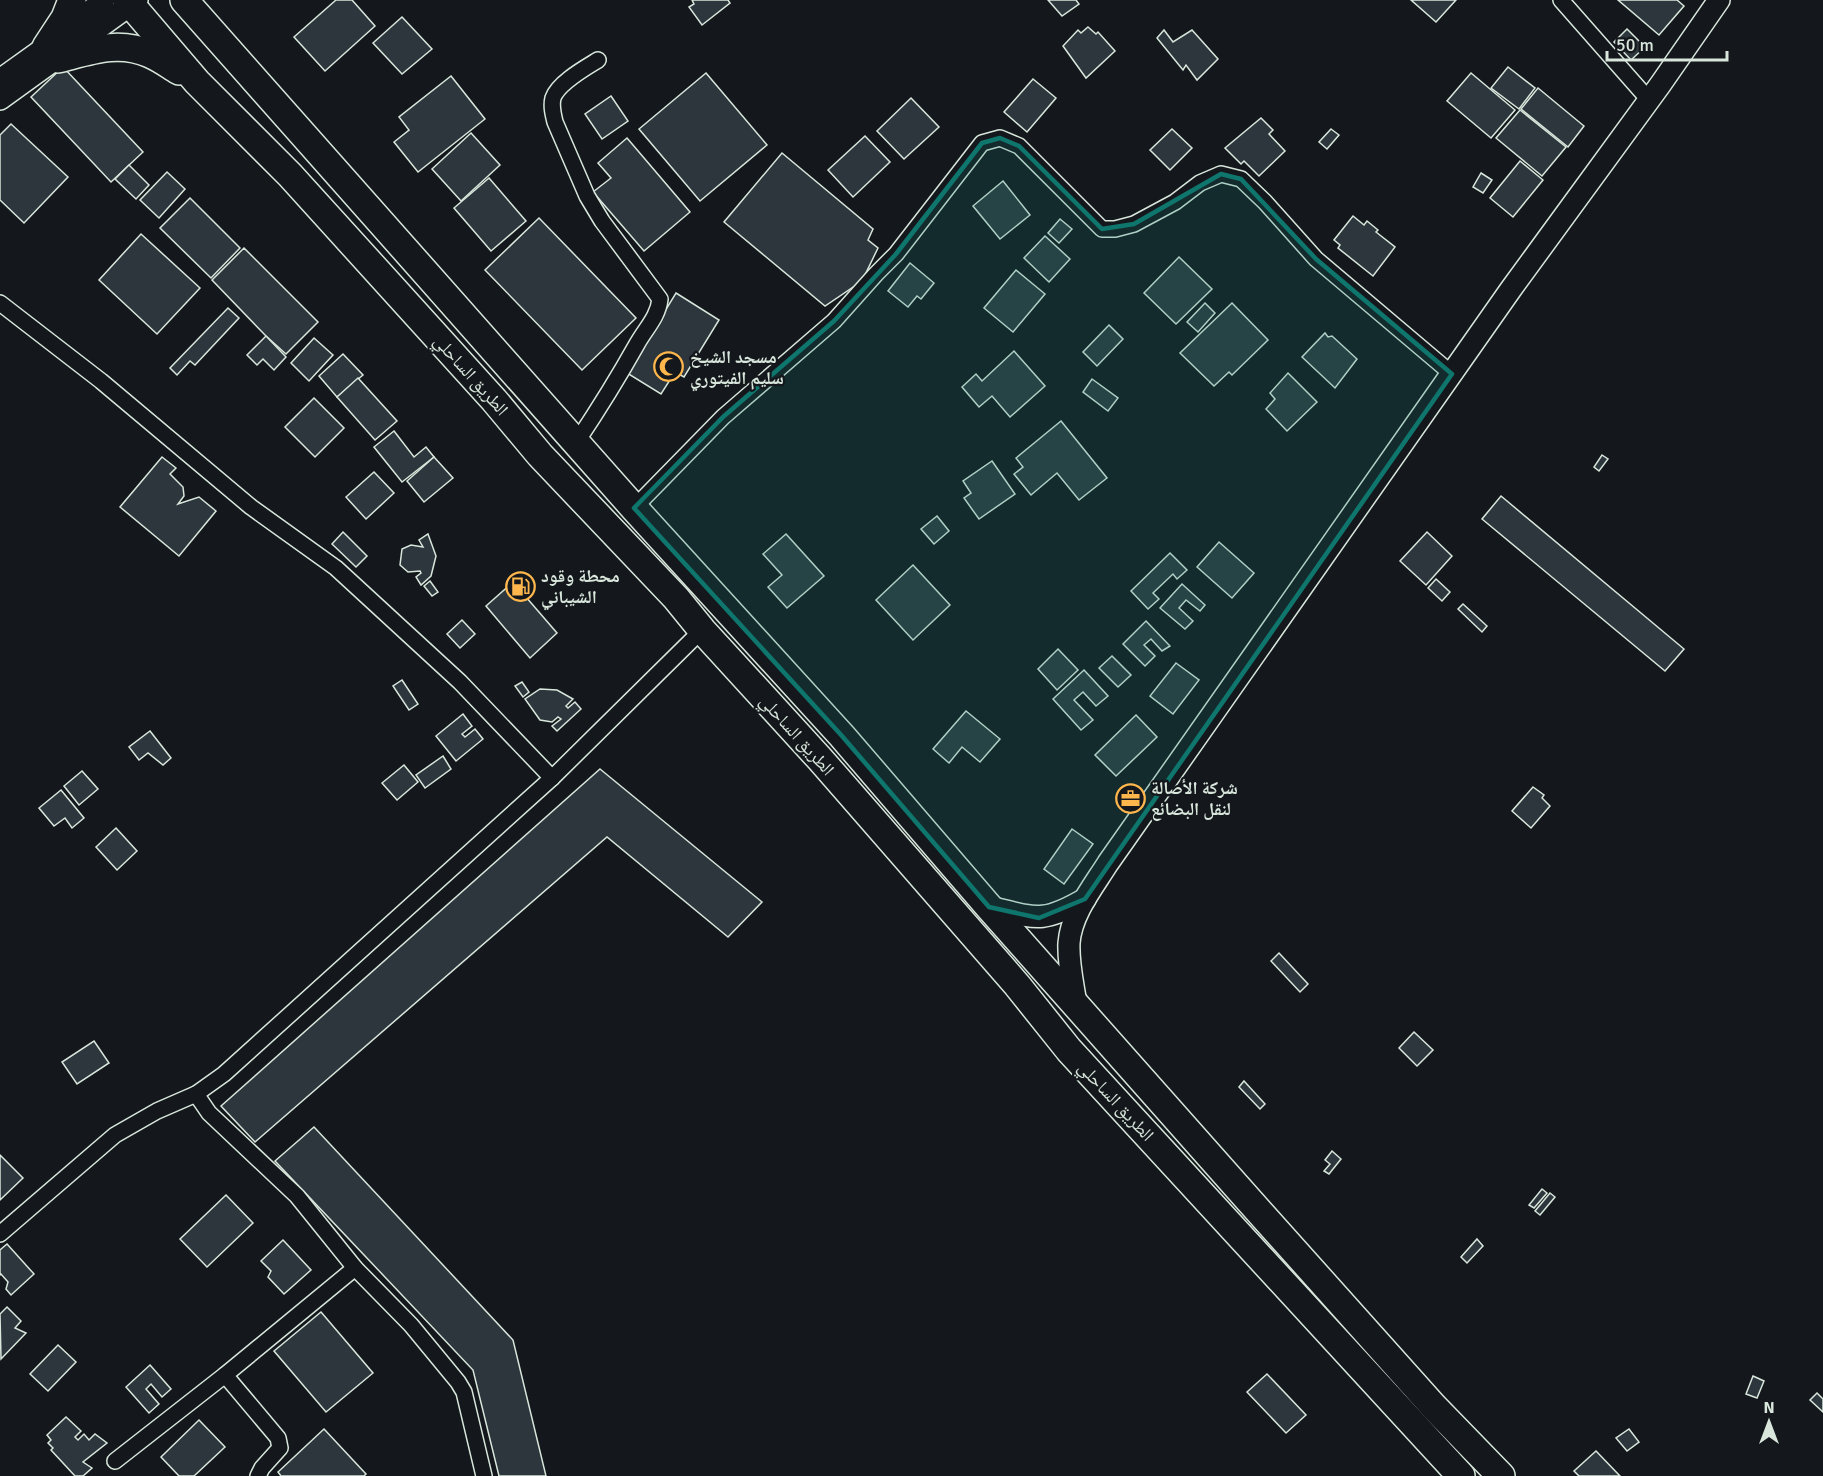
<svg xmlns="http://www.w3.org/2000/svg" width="1823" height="1476" viewBox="0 0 1823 1476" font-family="Signika,'Noto Naskh Arabic',sans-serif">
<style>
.building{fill:#2c363c;stroke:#d8e6dc;stroke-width:1.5}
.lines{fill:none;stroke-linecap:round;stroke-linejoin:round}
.street-casing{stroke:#d8e6dc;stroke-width:18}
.secondary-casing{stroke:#d8e6dc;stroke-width:24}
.highway-casing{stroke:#d8e6dc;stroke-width:30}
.street{stroke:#14181c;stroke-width:15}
.secondary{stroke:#14181c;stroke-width:21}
.highway{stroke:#14181c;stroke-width:27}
.marked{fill:#0f766e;fill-opacity:0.2;stroke:#0f766e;stroke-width:4.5;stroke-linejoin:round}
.labels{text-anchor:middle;stroke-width:4.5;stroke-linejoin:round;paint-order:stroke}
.poi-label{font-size:18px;font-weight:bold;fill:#d8e6dc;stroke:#14181c;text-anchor:start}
.street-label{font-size:18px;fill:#d8e6dc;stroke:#14181c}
</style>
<rect width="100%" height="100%" fill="#14181c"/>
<g class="building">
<polygon points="336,0 352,0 375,26 325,71 294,37"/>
<polygon points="692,0 728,0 730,3 702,25 689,7 694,4"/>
<polygon points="1048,0 1076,0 1079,4 1062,16"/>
<polygon points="1411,0 1456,0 1436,22"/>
<polygon points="1618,0 1677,0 1684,6 1659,35"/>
<polygon points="402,17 432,49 402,74 373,43"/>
<polygon points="1088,27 1096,34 1098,32 1115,51 1086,78 1063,46 1078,30 1081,33"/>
<polygon points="1627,29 1645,47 1631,60 1614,42"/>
<polygon points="1164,30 1173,42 1192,30 1218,59 1197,80 1186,65 1183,70 1157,38"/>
<polygon points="63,67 143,152 111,182 31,97"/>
<polygon points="1508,67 1535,88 1519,109 1491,88"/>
<polygon points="706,73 767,145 700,201 639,129"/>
<polygon points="1471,73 1515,110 1491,138 1447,101"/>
<polygon points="451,76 485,119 418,172 394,142 409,130 399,117"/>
<polygon points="1033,79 1056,98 1027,132 1004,112"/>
<polygon points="1538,88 1584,126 1568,147 1521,109"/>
<polygon points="611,96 628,121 602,139 585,114"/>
<polygon points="911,98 939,127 904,159 877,131"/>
<polygon points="1520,110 1566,147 1542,176 1496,138"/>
<polygon points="1261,118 1273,130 1269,134 1285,151 1259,176 1244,161 1241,164 1225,148"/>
<polygon points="11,124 68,177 24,223 0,200 0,135"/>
<polygon points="1172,129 1192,148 1170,170 1150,150"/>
<polygon points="1331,129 1339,135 1327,149 1319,142"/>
<polygon points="471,133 500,165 461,201 432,169"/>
<polygon points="865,136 890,162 853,197 828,170"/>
<polygon points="627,138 690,212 644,251 593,192 611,178 598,163"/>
<polygon points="782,153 873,229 868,240 878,248 862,281 825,306 724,222"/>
<polygon points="1520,161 1543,180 1513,217 1490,198"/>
<polygon points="129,165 149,185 136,199 115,179"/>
<polygon points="167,172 185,189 159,218 140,200"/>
<polygon points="1481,173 1492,180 1483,193 1473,187"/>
<polygon points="489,178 526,221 491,251 454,208"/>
<polygon points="1003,181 1030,215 1000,239 973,206"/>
<polygon points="190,198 240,248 211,278 160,228"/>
<polygon points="1353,216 1364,225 1367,221 1378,230 1376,232 1395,247 1373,276 1338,248 1340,245 1334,240"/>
<polygon points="539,218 636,318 582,370 485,270"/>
<polygon points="1060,219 1072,229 1059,243 1048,233"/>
<polygon points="141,234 200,288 157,334 99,280"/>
<polygon points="1045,236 1070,259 1049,282 1024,258"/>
<polygon points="244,248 318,322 286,354 266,336 212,280"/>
<polygon points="1179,257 1212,289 1176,324 1144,293"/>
<polygon points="910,263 934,283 921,299 917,296 908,307 888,291"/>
<polygon points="1016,270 1045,294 1013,332 984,308"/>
<polygon points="676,293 719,320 684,377 675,372 661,394 627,373"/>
<polygon points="1205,303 1215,313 1198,332 1187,322"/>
<polygon points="1232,303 1268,340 1232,375 1229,372 1214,386 1180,353"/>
<polygon points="228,308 239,318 195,365 190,361 177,375 170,368"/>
<polygon points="1109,325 1123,339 1097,366 1083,352"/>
<polygon points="1325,333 1328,337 1332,336 1357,359 1335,388 1302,357"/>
<polygon points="266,336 286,357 274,370 263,359 257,365 247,355"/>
<polygon points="314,338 333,355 309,381 291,363"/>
<polygon points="1014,351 1045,386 1010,417 992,396 979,407 962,387 976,374 982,381"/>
<polygon points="343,354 363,375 337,397 319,376"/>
<polygon points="1288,373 1317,402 1287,431 1266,409 1275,399 1270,393"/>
<polygon points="358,378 397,421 375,440 337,397"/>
<polygon points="1092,379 1118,398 1108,411 1083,392"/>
<polygon points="314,398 344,428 315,457 285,427"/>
<polygon points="1061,421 1107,478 1079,500 1057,473 1031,495 1014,474 1023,467 1016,458"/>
<polygon points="394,431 414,457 426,447 434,457 402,482 374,447"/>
<polygon points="1602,455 1608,459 1599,471 1594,467"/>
<polygon points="162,457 176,468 170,474 183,487 184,496 178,504 199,497 216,511 179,556 120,507"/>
<polygon points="434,457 453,478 424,502 407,481"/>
<polygon points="992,461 1015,494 979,519 964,498 971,493 963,481"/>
<polygon points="374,472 394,493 366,519 346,497"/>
<polygon points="1501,496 1684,649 1665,671 1482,519"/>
<polygon points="937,516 949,531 934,544 921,529"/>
<polygon points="343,532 367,556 356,567 332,544"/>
<polygon points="1427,532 1452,556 1426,585 1400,561"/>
<polygon points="428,534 436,556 431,576 421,585 416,577 421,573 420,571 408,572 400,565 402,549 411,545 423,547 419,540"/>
<polygon points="786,534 824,576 787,608 768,587 782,575 763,554"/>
<polygon points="1219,542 1254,573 1232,598 1197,567"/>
<polygon points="1170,553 1187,570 1177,579 1173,574 1153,593 1159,599 1148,609 1131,591"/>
<polygon points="913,565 950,605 913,640 876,600"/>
<polygon points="1436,579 1450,592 1442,601 1428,588"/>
<polygon points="430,581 438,592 432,596 424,586"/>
<polygon points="513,582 557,633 530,658 486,606"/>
<polygon points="1182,584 1205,605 1200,611 1186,600 1179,608 1193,621 1185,629 1160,608"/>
<polygon points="1463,604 1487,626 1482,632 1458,609"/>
<polygon points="462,620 475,634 460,648 447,634"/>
<polygon points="1146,621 1170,646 1162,651 1151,639 1144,645 1155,656 1145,666 1123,644"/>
<polygon points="1058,649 1078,670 1057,690 1038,669"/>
<polygon points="1112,656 1131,675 1118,687 1099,668"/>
<polygon points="1176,663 1199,680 1173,714 1150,696"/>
<polygon points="1084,670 1108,696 1096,706 1083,692 1074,700 1093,720 1081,730 1053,699"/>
<polygon points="402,680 418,704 409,710 393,686"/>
<polygon points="522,682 529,692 523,697 515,686"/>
<polygon points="540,689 557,690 573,699 566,706 568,708 575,702 581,709 557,731 552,726 561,719 558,717 552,722 540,720 525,699"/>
<polygon points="966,711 1000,739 980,762 962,747 949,763 933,749"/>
<polygon points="463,714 472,726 462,734 465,737 475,729 483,739 456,761 436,736"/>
<polygon points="1136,715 1157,737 1116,776 1095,755"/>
<polygon points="150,731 171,758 163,765 148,753 139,760 129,747"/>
<polygon points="443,756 451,769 425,788 416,775"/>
<polygon points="404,765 418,782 397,800 382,783"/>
<polygon points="600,769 762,902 728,937 607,837 255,1142 221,1106"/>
<polygon points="82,771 98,789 79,805 64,786"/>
<polygon points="1533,787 1544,795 1542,798 1550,806 1531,828 1512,811"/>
<polygon points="61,790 84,818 72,828 65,818 54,826 39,808"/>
<polygon points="116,828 137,851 117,870 96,847"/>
<polygon points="1072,829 1093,844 1064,884 1044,869"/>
<polygon points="1279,953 1308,984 1300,992 1271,961"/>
<polygon points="1414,1032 1433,1050 1417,1066 1399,1048"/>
<polygon points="94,1041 109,1063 77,1084 62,1062"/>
<polygon points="1244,1081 1265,1104 1260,1109 1239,1087"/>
<polygon points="314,1127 513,1340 546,1476 499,1476 473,1370 275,1161"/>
<polygon points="1332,1151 1341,1159 1329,1174 1324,1171 1330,1164 1325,1160"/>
<polygon points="0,1155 23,1178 0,1200"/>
<polygon points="1542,1189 1547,1193 1534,1208 1529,1205"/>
<polygon points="1550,1193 1555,1197 1540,1215 1535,1211"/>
<polygon points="226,1195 253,1223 207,1267 180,1239"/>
<polygon points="1477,1239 1483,1246 1467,1263 1461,1257"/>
<polygon points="283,1240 311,1270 284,1294 268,1277 271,1271 261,1261"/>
<polygon points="7,1244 34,1274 11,1295 6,1289 8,1282 1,1274 0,1275 0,1250"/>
<polygon points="7,1307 21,1321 15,1328 26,1333 1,1359 0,1314"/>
<polygon points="321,1312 373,1373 326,1412 274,1351"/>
<polygon points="58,1345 76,1362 48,1391 30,1374"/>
<polygon points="150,1365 171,1389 162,1397 151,1384 146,1389 159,1404 149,1413 126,1387"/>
<polygon points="1267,1374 1306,1415 1286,1433 1247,1392"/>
<polygon points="1753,1376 1764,1381 1757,1398 1746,1394"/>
<polygon points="1817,1393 1823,1399 1823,1412 1810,1400"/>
<polygon points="66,1417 81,1431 75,1437 78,1440 84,1434 89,1440 95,1434 107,1443 83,1462 92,1468 83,1476 75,1476 51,1450 53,1448 48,1443 51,1440 47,1435"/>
<polygon points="199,1420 225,1447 194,1476 179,1476 161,1457"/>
<polygon points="324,1429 366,1474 364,1476 281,1476 278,1472"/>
<polygon points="1629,1429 1639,1442 1627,1451 1616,1438"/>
<polygon points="1596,1451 1620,1476 1579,1476 1574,1471"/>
</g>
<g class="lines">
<defs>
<g id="street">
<polyline points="1561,0 1649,100"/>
<polyline points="0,303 101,381 251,507 336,568 460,682 552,778"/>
<path d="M576,443C598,410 618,378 637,344C646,328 658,317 660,299L602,221L587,196L555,122C553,114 551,106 553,98C558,83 585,68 598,60"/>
<polyline points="634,508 723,417 834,321 876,274 896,254 982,143 1000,138 1019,146 1102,229 1115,229 1134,224 1175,202 1200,183 1221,174 1241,179 1265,202 1316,259 1452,374"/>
<polyline points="196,1094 209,1113 297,1196 355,1268 411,1325 458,1382 464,1392 484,1476"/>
<polyline points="0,1234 115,1135 157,1111 196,1094 224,1074 552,778 702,630"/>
<polyline points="115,1461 225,1375"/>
<polyline points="258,1476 262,1468 280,1448 278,1438 225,1375 355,1268"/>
</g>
<g id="secondary">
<polyline points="0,80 46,47 104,0"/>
<polyline points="0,99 137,0"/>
<path d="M989,907C1036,918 1042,924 1085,899"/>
<path d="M1076,1004C1073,984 1068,963 1069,943C1071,914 1093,887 1108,863L1511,289L1660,85L1719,0"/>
</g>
<g id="highway">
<polyline points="127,0 197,82 290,175 494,400 540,455 676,598 702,630 820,759 1017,985 1069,1050 1461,1476"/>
<polyline points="184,0 634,508 842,736 989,907 1247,1198 1434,1407 1501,1476"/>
<polyline points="46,47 65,18 72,0"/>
<path d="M58,59C90,51 118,40 150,54C160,58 169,65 179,71"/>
</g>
</defs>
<use href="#street" class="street-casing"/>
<use href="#secondary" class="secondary-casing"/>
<use href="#highway" class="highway-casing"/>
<use href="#street" class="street"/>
<use href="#secondary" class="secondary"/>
<use href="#highway" class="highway"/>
</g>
<path class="marked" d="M1000,138L1019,146L1102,229L1134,224L1221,174L1241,179L1316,259L1452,374L1085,899L1039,918L989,907L842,736L634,508L723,417L834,321L896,254L982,143Z"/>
<defs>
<symbol id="mosque-ring" viewBox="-11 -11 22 22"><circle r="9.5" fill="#14181c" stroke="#ffb74d" stroke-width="1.5"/><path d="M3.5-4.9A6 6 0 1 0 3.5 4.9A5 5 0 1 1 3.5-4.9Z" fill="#ffb74d"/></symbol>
<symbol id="fuel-ring" viewBox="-11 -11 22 22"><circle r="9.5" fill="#14181c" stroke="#ffb74d" stroke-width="1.5"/><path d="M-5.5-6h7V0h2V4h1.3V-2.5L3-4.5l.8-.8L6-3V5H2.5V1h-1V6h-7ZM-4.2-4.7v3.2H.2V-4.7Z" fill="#ffb74d"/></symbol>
<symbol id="office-ring" viewBox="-11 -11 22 22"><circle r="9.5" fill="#14181c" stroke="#ffb74d" stroke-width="1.5"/><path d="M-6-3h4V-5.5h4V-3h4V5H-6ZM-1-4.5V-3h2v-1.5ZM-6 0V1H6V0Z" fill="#ffb74d"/></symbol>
</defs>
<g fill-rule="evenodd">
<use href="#mosque-ring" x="652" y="350" width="33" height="33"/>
<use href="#fuel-ring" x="504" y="570" width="33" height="33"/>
<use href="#office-ring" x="1114" y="782" width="33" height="33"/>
</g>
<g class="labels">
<g class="poi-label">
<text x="690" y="363">مسجد الشيخ<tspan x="690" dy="21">سليم الفيتوري</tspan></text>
<text x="541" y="582">محطة وقود<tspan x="541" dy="21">الشيباني</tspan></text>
<text x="1151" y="794">شركة الأصالة<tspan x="1151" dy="21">لنقل البضائع</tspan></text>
</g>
<g class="street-label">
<text transform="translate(471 375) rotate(48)" y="6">الطريق الساحلي</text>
<text transform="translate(797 735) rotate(48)" y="6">الطريق الساحلي</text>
<text transform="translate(1116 1101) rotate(47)" y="6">الطريق الساحلي</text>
</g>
</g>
<g transform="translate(1769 1422)" stroke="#14181c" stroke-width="4.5" paint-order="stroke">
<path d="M0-4.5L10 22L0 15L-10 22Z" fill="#d8e6dc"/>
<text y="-9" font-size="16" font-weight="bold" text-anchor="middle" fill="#d8e6dc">N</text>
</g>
<path d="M1607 51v9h120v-9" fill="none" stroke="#d8e6dc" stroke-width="3"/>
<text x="1616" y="51" font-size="18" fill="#d8e6dc" stroke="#14181c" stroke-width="4.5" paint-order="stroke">50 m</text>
</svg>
